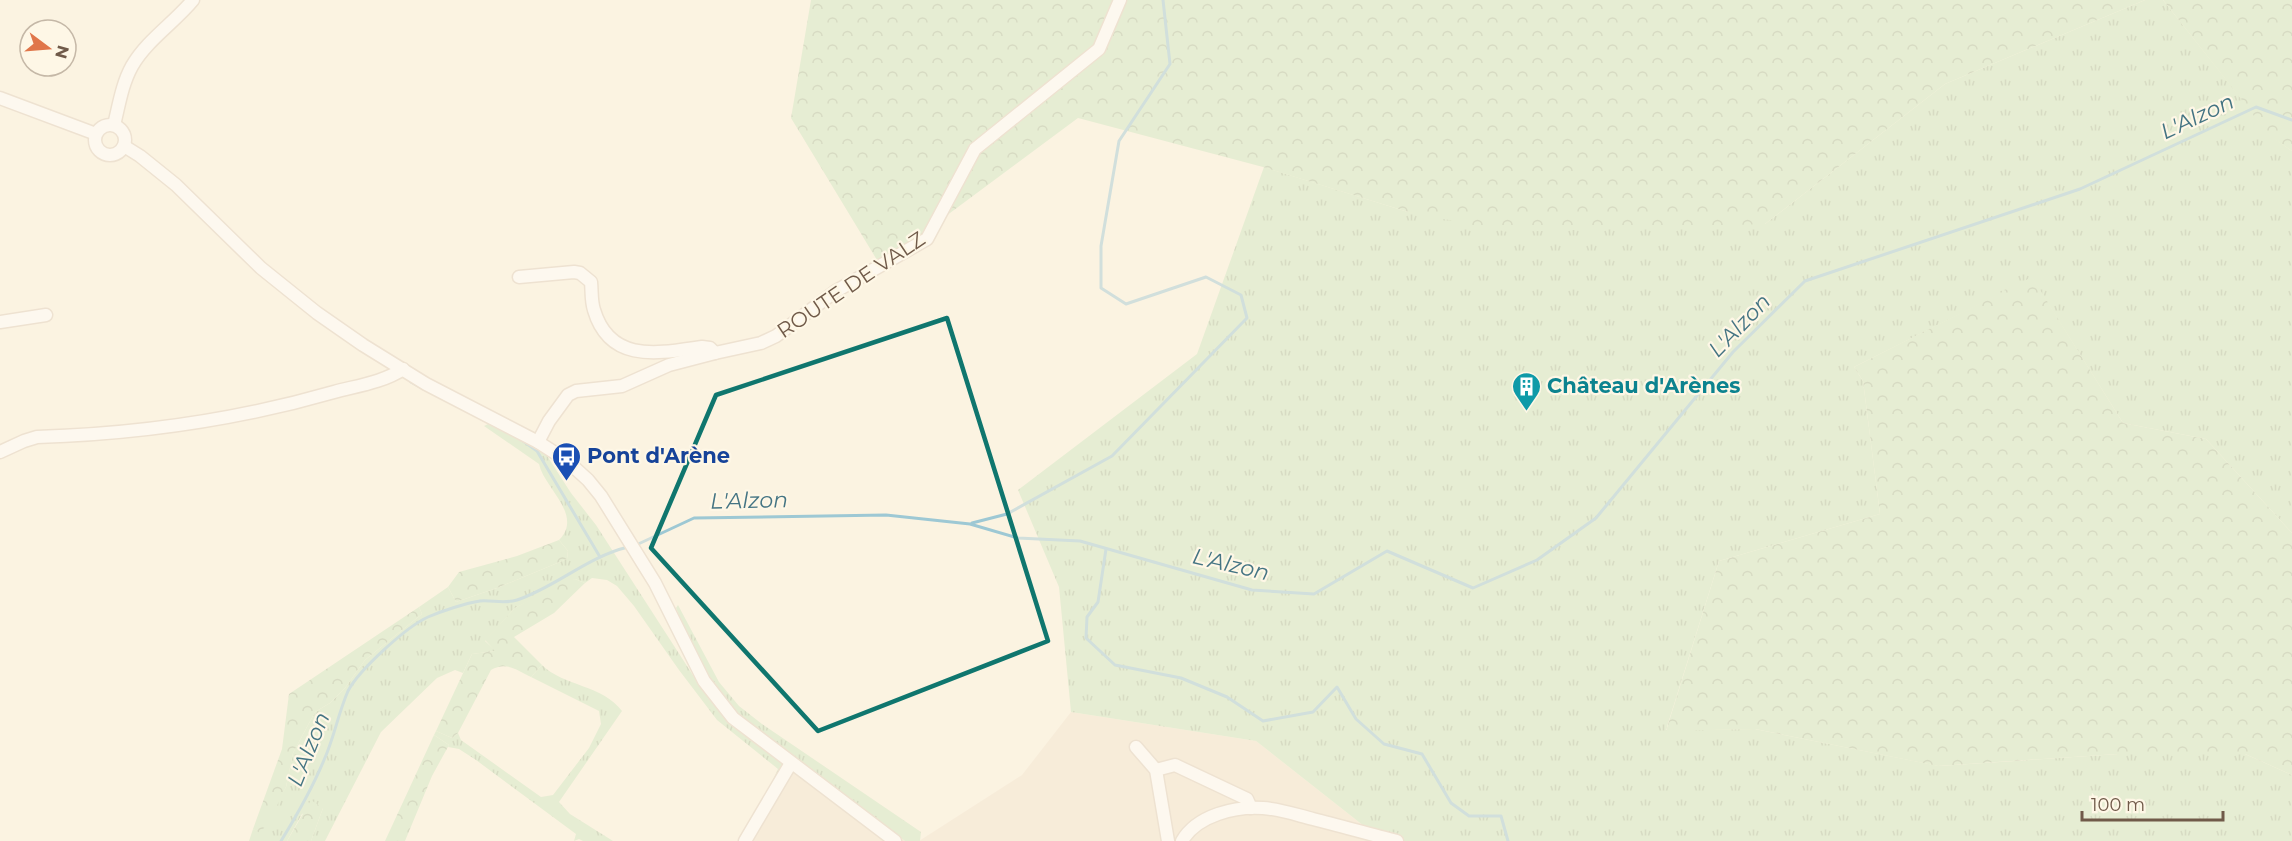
<svg xmlns="http://www.w3.org/2000/svg" width="2292" height="841" viewBox="0 0 2292 841" font-family="Montserrat,sans-serif">
<style>
.residential{fill:#f2e5cf}
.grass{fill:url(#grass-tufts)}
.forest{fill:url(#forest-crowns)}
.lines{fill:none;stroke-linecap:round;stroke-linejoin:round}
.stream{stroke:#9dc8d4;stroke-width:3}
.minor-casing{stroke:#decfbd;stroke-width:15}
.minor{stroke:#fff;stroke-width:12}
.marked{fill:none;stroke:#0f766e;stroke-width:4.5;stroke-linejoin:round}
.labels{text-anchor:middle;stroke-width:4.5;stroke-linejoin:round;paint-order:stroke}
.street-label{font-size:21px;fill:#705a49;stroke:#fef7e6}
.culture-label{font-size:21px;font-weight:bold;fill:#0d838f;stroke:#fef7e6;text-anchor:start}
.transit-label{font-size:21px;font-weight:bold;fill:#164399;stroke:#fef7e6;text-anchor:start}
.water-label{font-size:22px;font-style:italic;fill:#447483;stroke:#fef7e6}
</style>
<defs>
<pattern id="grass-tufts" width="24" height="20" patternUnits="userSpaceOnUse" patternTransform="scale(1.5)"><rect width="24" height="20" fill="#cde7c0"/><path d="M3 7l-1-3M5 7V3M7 7l1-3M15 17l-1-3M17 17v-4M19 17l1-3" fill="none" stroke="#abbe9e"/></pattern>
<pattern id="forest-crowns" width="20" height="18" patternUnits="userSpaceOnUse" patternTransform="scale(1.5)"><rect width="20" height="18" fill="#cde7c0"/><path d="M2 6a3 3 0 1 1 6 0M12 15a3 3 0 1 1 6 0" fill="none" stroke="#abbe9e"/></pattern>
</defs>
<rect width="100%" height="100%" fill="#fbf3e1"/>
<g class="residential">
<polygon points="1071,712 1256,741 1369,830 1398,841 919,841 1022,775"/>
<polygon points="791,763 801,763 905,841 745,841"/>
</g>
<g class="grass">
<polygon points="2145,0 2163,0 2271,136 2292,151 2292,533 2206,439 2123,423 2032,278 1854,367 1863,381 1880,514 1719,561 1666,730 1755,729 1939,766 2118,754 2245,754 2292,775 2292,841 1398,841 1369,830 1256,741 1071,712 1059,587 1018,490 1197,354 1264,167 1408,212 1765,224 1945,84"/>
<path d="M492,422L544,451L571,493L596,525L698,683L724,716L788,768L762,803L778,769L717,720L679,670L634,606L617,586L607,580L592,578L585,583L575,579L515,608L485,641L496,651L472,654L463,673L455,670L437,678L381,732L325,841H311L323,808L302,814L287,841H249L253,829L260,832L286,787L293,753L315,712L330,703L345,688L365,660L422,614L419,607L448,587L456,602L497,588L567,559L568,551L559,540C584,515 544,488 539,464L484,426Z"/>
<polygon points="678,605 719,682 739,706 762,724 921,832 920,841 905,841 740,716 708,675 692,648 676,608"/>
<path d="M542,665C563,686 603,685 622,711L559,802L570,814L613,841H583L579,839L574,841L576,834L476,760L459,749L448,747L449,745L434,735L436,731L452,738L458,733L461,740L541,797L553,795L589,748L601,724L599,711L531,677Z"/>
</g>
<g class="forest">
<polygon points="811,0 2145,0 1945,84 1765,224 1508,232 1408,212 1263,167 1078,118 880,265 791,118"/>
<polygon points="2163,0 2292,0 2292,151 2271,137"/>
<polygon points="2032,277 2123,423 2206,439 2292,533 2292,775 2245,754 2118,754 1938,766 1755,729 1666,731 1719,561 1880,514 1863,381 1854,367"/>
<polygon points="559,540 568,551 567,559 497,588 456,602 448,587 459,572 517,556"/>
<path d="M575,579L585,583L554,613L514,637L542,665L531,677C517,670 506,661 491,670L458,733L452,738L436,731L472,654L495,651L485,640L515,608L565,581Z"/>
<polygon points="419,607 422,614 365,660 345,688 330,703 315,712 293,753 286,787 270,820 260,833 253,829 282,749 289,694"/>
<polygon points="434,735 449,745 432,776 405,841 385,841"/>
<polygon points="311,800 323,808 311,841 287,841"/>
</g>
<g class="lines">
<g class="stream">
<polyline points="411,382 420,387"/>
<polyline points="519,438 537,451 600,557"/>
<polyline points="972,523 1007,514 1112,456 1247,318 1241,295 1206,277 1126,304 1101,288 1101,246 1119,141 1170,64 1163,0"/>
<polyline points="634,546 694,518 886,515 970,524 1018,538 1080,541 1252,590 1314,594 1387,551 1473,588 1537,560 1596,518 1733,352 1805,281 2080,189 2256,107 2292,120"/>
<polyline points="1106,549 1098,602 1087,617 1086,638 1115,665 1181,678 1227,697 1263,721 1313,712 1337,687 1356,719 1384,744 1422,754 1451,803 1469,816 1501,816 1508,841"/>
<path d="M281,841C297,815 312,789 324,760C334,738 338,714 348,691C359,670 406,627 428,617C442,611 466,603 480,601C492,600 505,604 517,600C556,587 587,557 628,547"/>
</g>
<defs>
<g id="minor">
<polyline points="0,98 96,134"/>
<circle cx="110" cy="140" r="15"/>
<path d="M114,125C119,105 122,84 132,66C147,40 174,23 193,0"/>
<polyline points="124,146 140,156 176,185 261,268 317,313 363,345 426,384 538,442 566,460 588,480 601,496 655,583 704,681 733,718 895,841"/>
<path d="M519,277L574,272L580,273L591,282C592,292 591,301 594,310C610,364 659,353 702,347L710,348L715,353"/>
<polyline points="0,322 46,315"/>
<polyline points="538,442 549,421 568,395 576,391 622,386 669,365 715,353 761,343 776,336 836,291 927,239 975,149 1099,49 1120,0"/>
<path d="M0,452L24,441L37,437C137,434 237,420 334,392C356,386 384,382 403,369"/>
<polyline points="1136,747 1156,770 1168,841"/>
<polyline points="1156,770 1175,765 1247,799 1251,808"/>
<polyline points="745,841 791,763"/>
<path d="M1182,841C1197,815 1236,806 1263,808C1280,809 1297,815 1313,819C1341,826 1369,834 1397,841"/>
</g>
</defs>
<use href="#minor" class="minor-casing"/>
<use href="#minor" class="minor"/>
</g>
<path d="M0 0H2292V841H0ZM947,318L1048,641L818,731L651,548L716,395Z" fill="#fbf3e1" fill-opacity=".55" fill-rule="evenodd"/>
<path class="marked" d="M947,318L1048,641L818,731L651,548L716,395Z"/>
<defs>
<symbol id="building-pin" viewBox="-11 -11 22 30"><path d="M0 17L-7.5 6A9.5 9.5 0 1 1 7.5 6Z" fill="#0f9aa8" stroke="#fef7e6"/><path d="M-4-6H4V6H1V3H-1V6H-4ZM-2.5-4.3h1.7v1.8h-1.7ZM.8-4.3h1.7v1.8H.8ZM-2.5-1h1.7V.8h-1.7ZM.8-1h1.7V.8H.8Z" fill="#fff"/></symbol>
<symbol id="bus-pin" viewBox="-11 -11 22 30"><path d="M0 17L-7.5 6A9.5 9.5 0 1 1 7.5 6Z" fill="#1a4fb4" stroke="#fef7e6"/><path d="M-5-6H5V4H4V6H2V4H-2V6H-4V4H-5ZM-3.5-4V0h7V-4ZM-3.5 1.2v1.5H-2V1.2ZM2 1.2v1.5H3.5V1.2Z" fill="#fff"/></symbol>
</defs>
<g fill-rule="evenodd">
<use href="#building-pin" x="1510" y="370" width="33" height="45"/>
<use href="#bus-pin" x="550" y="440" width="33" height="45"/>
</g>
<g class="labels">
<g class="street-label">
<text transform="translate(851 285) rotate(-34)" y="7">ROUTE DE VALZ</text>
</g>
<g class="culture-label">
<text x="1547" y="393">Château d'Arènes</text>
</g>
<g class="transit-label">
<text x="587" y="463">Pont d'Arène</text>
</g>
<g class="water-label">
<text transform="translate(2197 116) rotate(-25)" y="8">L'Alzon</text>
<text transform="translate(1739 325) rotate(-46)" y="8">L'Alzon</text>
<text transform="translate(749 500) rotate(-1)" y="8">L'Alzon</text>
<text transform="translate(1231 564) rotate(13)" y="8">L'Alzon</text>
<text transform="translate(308 749) rotate(-68)" y="8">L'Alzon</text>
</g>
</g>
<g transform="translate(48 48) rotate(106)"><circle r="28" fill="#fef7e6" stroke="#c5b8a7" stroke-width="1.5"/>
<path d="M0-4.5L10 22L0 15L-10 22Z" fill="#e0764a"/>
<text y="-9" font-size="16" font-weight="bold" text-anchor="middle" fill="#705a49">N</text>
</g>
<path d="M2082 811v9h141v-9" fill="none" stroke="#705a49" stroke-width="3"/>
<text x="2091" y="811" font-size="18" fill="#705a49" stroke="#fef7e6" stroke-width="4.5" paint-order="stroke">100 m</text>
</svg>
